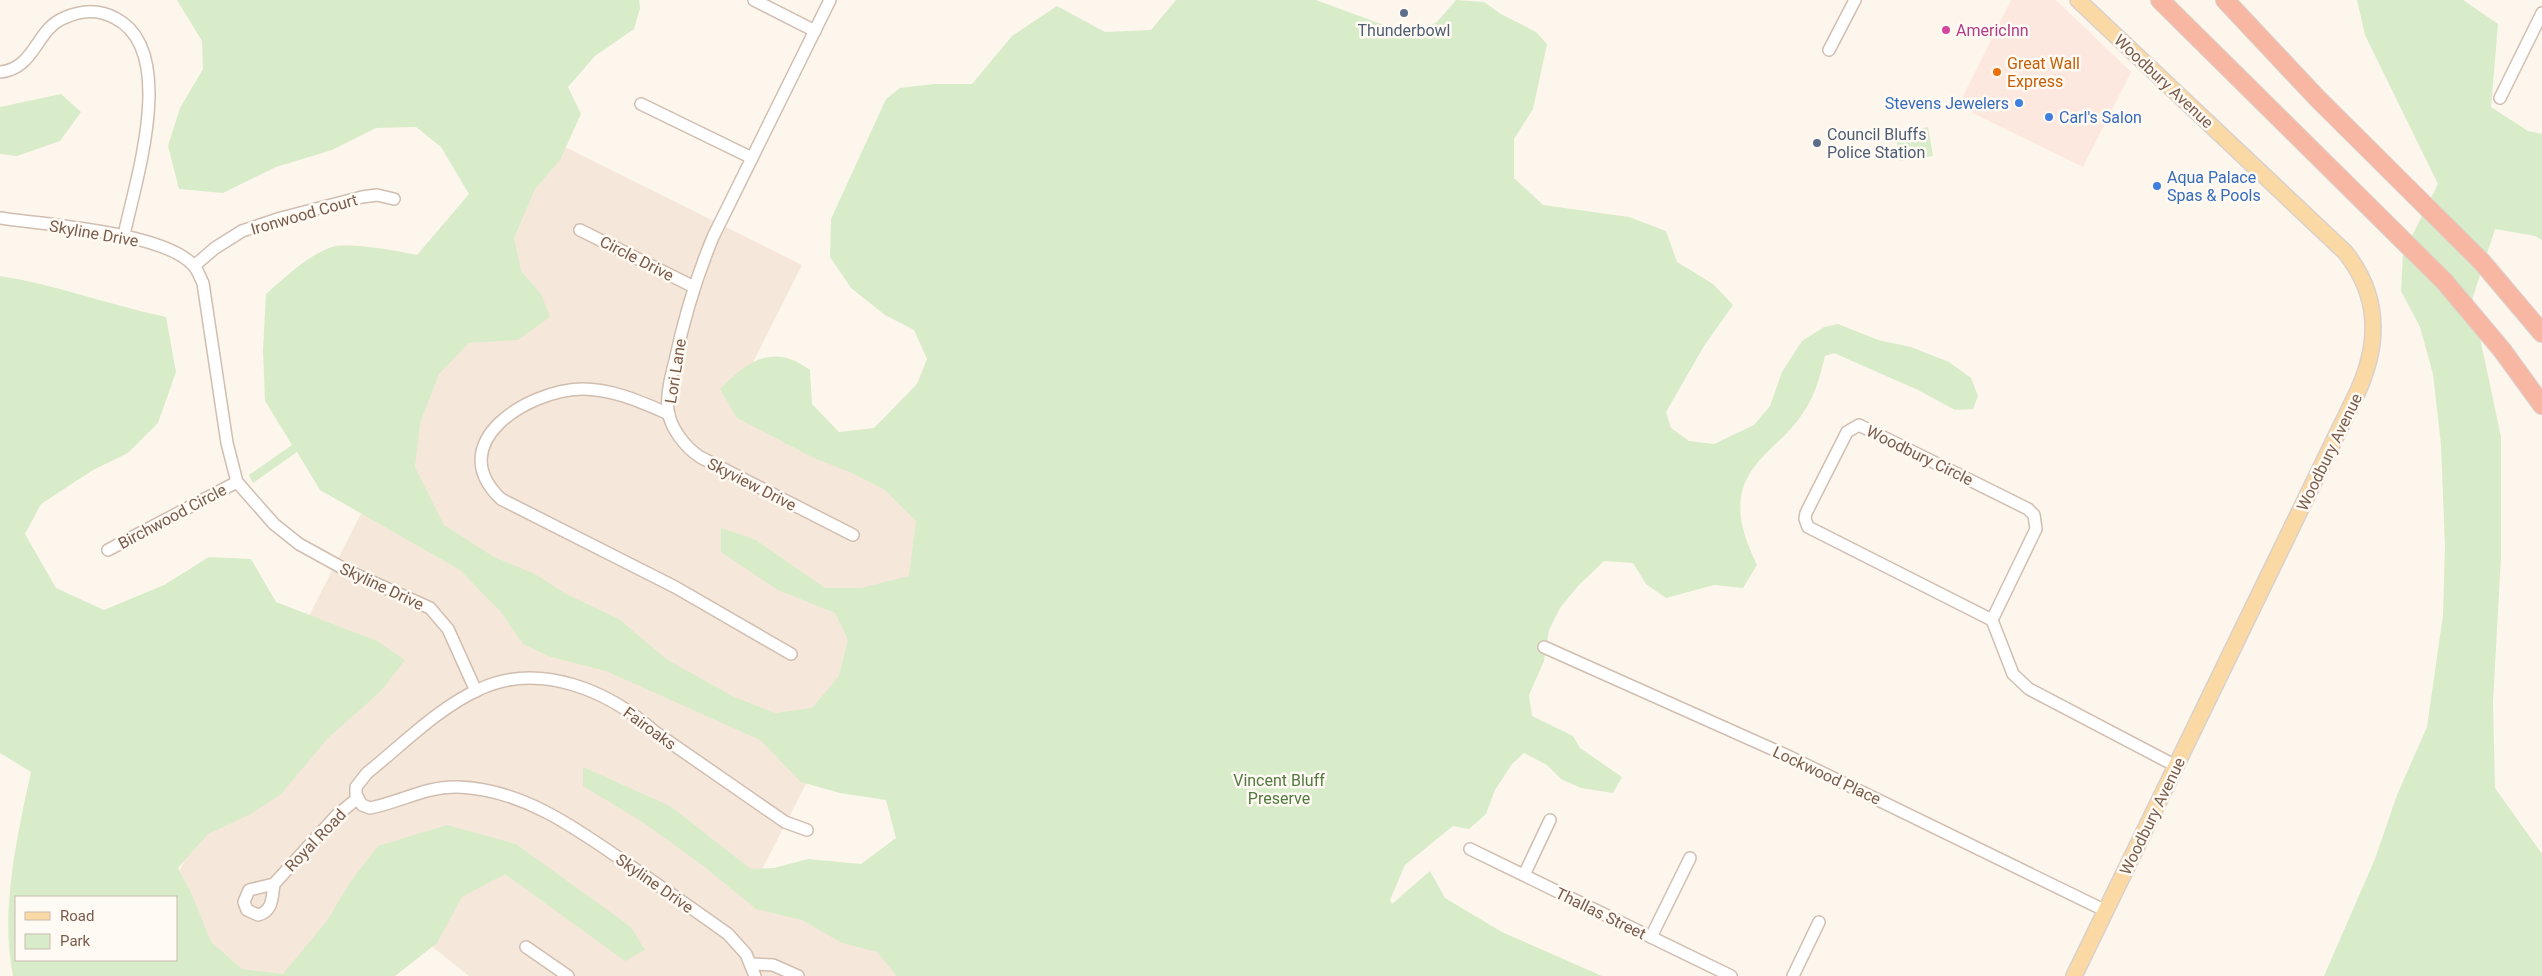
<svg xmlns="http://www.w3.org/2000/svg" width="2542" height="976" viewBox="0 0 2542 976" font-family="Roboto,sans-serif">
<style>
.residential{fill:#f5e8da}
.commercial{fill:#fde8e0}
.green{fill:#d8ecc9;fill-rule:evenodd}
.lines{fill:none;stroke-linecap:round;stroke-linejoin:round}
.minor-casing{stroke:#d1beb0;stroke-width:14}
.major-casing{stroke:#dad1cd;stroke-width:18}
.highway-casing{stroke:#dad1cd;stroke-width:20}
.minor{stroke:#fff;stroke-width:11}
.major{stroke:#fbd9a5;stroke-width:15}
.highway{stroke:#f7b7a3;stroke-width:18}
.service-dot{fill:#5c6f8a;stroke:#fffaf3;stroke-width:2}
.hotel-dot{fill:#d1479c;stroke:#fffaf3;stroke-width:2}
.food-dot{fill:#e8710a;stroke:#fffaf3;stroke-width:2}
.shop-dot{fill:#3f7fe0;stroke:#fffaf3;stroke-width:2}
.labels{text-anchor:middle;stroke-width:5;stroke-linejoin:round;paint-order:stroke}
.service-label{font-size:16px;fill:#4e5e75;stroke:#fffaf3}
.hotel-label{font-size:16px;fill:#b23c85;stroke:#fffaf3;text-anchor:start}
.food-label{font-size:16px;fill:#c56008;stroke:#fffaf3;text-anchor:start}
.street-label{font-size:16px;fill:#7a5c4d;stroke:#fffaf3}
.shop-label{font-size:16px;fill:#366cbe;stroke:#fffaf3;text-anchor:start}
.park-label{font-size:16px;fill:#537a41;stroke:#fffaf3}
</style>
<rect width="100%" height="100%" fill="#fdf6ec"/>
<polygon class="residential" points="551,140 802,265 741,386 951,502 755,883 948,976 469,976 410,929 363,976 126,976 176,960 176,897 166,897"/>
<polygon class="commercial" points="2011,0 2056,0 2131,72 2083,167 1958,106"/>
<g class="green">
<path d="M177,0H639L640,8L634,29L595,56L568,87L581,114L560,160L535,189L514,238L521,271L541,294L550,317L518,340L469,343L439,374L420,423L415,467L444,525L494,557L535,574L566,594L619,619L666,659L734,697L775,713L812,708L839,676L848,640L835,613L778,590L721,552V528L756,540L825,588H861L909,576L916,521L885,490L852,473L814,458L737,418L720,389C748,360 774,343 810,370L812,404L839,432L874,428L917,384L927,359L914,330L885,315L851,288L830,257L831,219L886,99L900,88L934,84H972L1012,36L1057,6L1105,32L1151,30L1176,0H1316L1411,35L1437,22L1456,0L1484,2L1501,14L1536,32L1547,44L1533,109L1514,139V178L1543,205L1629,217L1666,231L1677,262L1713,284L1733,305L1704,346L1666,412L1671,428L1689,441L1714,444L1754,425L1770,406L1782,372L1802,341L1824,327L1838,324L1878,340L1911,347L1949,362L1971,378L1978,396L1973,409L1955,410L1918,390L1834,353L1825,356C1820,376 1815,396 1803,413C1791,432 1773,445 1759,461C1729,495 1740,529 1757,565L1743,588L1714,585L1666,598L1646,584L1633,563L1604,561L1578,586L1560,608L1549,630L1544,661L1529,695L1532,716L1573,736L1580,748L1622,777L1613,793L1581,788L1561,779L1547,765L1524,753L1512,764L1495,790L1486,814L1469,829L1453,826L1405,865L1390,900L1392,904L1430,871L1445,898L1502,932L1602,976H897L877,952L842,943L802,920L756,909L702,865L644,823L583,786V767L670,806L751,869L774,868L808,859L861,864L896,838L886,800L840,793L801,782L760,740L606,671L551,657L523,644L500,611L460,570L320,490L297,452L253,483L249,475L292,445L265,401L263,350L266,294C286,277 306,256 332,247C348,242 399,251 417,255L469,194L441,147L416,127L376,128L332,150L276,167L223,193L179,189L168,146L180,108L203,69L202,41Z"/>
<polygon points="2357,0 2463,0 2498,24 2491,107 2528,131 2542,134 2542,240 2535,236 2495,229 2472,300 2501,437 2501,557 2493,702 2495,788 2542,854 2542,976 2324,976 2375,859 2397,795 2427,727 2443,615 2445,546 2441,445 2433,374 2420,327 2401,291 2403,254 2438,184 2365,35"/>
<polygon points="61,94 81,112 60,141 17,156 0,154 0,107"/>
<polygon points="1928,127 1933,156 1900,161 1895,134"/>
<path d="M0,276C57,285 110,305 166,317L176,372L158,423L128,453L93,470L41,504L25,534L56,588L104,610L164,585L209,557L251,559L276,602L377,641L405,660L381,691L328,738L281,794L251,814L208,834L178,868L193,897L211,942L242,969L283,974L326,922L351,881L378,846L447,825L516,844L631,927L645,950L625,961L505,874L462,897L437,943L395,976H13C0,912 17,836 31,772L0,753ZM16,897H176V960H16Z"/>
</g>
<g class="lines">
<defs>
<g id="minor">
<polyline points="754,0 815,31"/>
<path d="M830,0L713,237C696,278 684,318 675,361C671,376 666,395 668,411C671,429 685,447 700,457L853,535"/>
<polyline points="1829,50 1855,0"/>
<path d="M0,72C35,69 36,29 64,18C82,10 98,9 115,18C179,50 135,182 124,235"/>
<polyline points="2500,98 2542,13"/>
<polyline points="641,104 752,158"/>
<path d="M0,218C46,225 165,232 194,266C198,270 200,278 203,283L227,443L237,482L274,524L299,544L348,571L430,608L448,629L476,691"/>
<polyline points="580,230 694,287"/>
<polyline points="194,266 215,248 242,231 281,218 362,197 377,195 394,199"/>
<path d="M669,414C641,402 613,389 582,389C528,390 442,443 501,499L675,587L791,654"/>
<polygon points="1859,425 2028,509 2034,515 2036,529 1992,620 1808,527 1805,519 1806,513 1847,432"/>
<polyline points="108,550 237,482"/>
<polyline points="1992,620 2013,674 2029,689 2176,766"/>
<polyline points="1544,647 1790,757 2106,911"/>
<polyline points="1470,849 1731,976"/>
<polyline points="1524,875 1550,820"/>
<polyline points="274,884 337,815 358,798"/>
<path d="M274,884C272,898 273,911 258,915L247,910L244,902L249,890Z"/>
<polyline points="1651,937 1690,858"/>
<polyline points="526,947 568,976"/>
<polyline points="751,964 773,965 798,976"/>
<path d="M755,976L746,954L728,934C696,911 664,889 632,867C580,831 524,789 458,787C426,786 401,802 370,808L362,805L356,795V787L367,773C401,746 439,707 480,689C540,661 609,691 655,732L785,822L807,830"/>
<polyline points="1793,976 1819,922"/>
</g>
<path id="major" d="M2074,976L2358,391C2380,342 2380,296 2345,252L2078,0"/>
<g id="highway">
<polyline points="2160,0 2444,281 2502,350 2542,405"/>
<polyline points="2225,0 2318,99 2482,262 2542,333"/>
</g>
</defs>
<use href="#minor" class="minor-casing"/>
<use href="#major" class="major-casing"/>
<use href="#highway" class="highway-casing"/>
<use href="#minor" class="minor"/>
<use href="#major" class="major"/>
<use href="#highway" class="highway"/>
</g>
<g class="service-dot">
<circle cx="1404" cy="13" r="5"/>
<circle cx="1817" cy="143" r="5"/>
</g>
<circle class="hotel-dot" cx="1946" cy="30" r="5"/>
<circle class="food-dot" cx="1997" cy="72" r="5"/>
<g class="shop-dot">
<circle cx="2019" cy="103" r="5"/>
<circle cx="2049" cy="117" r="5"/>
<circle cx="2157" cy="186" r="5"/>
</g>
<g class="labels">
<g class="service-label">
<text x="1404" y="36">Thunderbowl</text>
<text x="1827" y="140" text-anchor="start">Council Bluffs<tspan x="1827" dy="18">Police Station</tspan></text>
</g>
<g class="hotel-label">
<text x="1956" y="36">AmericInn</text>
</g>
<g class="food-label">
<text x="2007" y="69">Great Wall<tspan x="2007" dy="18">Express</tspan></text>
</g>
<g class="street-label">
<text transform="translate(2164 81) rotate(43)" y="6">Woodbury Avenue</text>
<text transform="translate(304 214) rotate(-16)" y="6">Ironwood Court</text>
<text transform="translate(94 233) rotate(10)" y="6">Skyline Drive</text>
<text transform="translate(637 258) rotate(27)" y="6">Circle Drive</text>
<text transform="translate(675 371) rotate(-81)" y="6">Lori Lane</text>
<text transform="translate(2329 452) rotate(-64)" y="6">Woodbury Avenue</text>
<text transform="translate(1920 455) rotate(26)" y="6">Woodbury Circle</text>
<text transform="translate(752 484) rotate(27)" y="6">Skyview Drive</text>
<text transform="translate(172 516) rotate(-28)" y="6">Birchwood Circle</text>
<text transform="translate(382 586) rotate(25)" y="6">Skyline Drive</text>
<text transform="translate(650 728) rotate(36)" y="6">Fairoaks</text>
<text transform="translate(1827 775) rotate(25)" y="6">Lockwood Place</text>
<text transform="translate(2152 816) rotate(-64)" y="6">Woodbury Avenue</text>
<text transform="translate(315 840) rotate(-46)" y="6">Royal Road</text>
<text transform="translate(655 883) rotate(35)" y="6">Skyline Drive</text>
<text transform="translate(1601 913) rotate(26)" y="6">Thallas Street</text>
</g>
<g class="shop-label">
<text x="2009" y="109" text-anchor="end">Stevens Jewelers</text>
<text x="2059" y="123">Carl's Salon</text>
<text x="2167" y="183">Aqua Palace<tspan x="2167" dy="18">Spas &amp; Pools</tspan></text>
</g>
<g class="park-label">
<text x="1279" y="786">Vincent Bluff<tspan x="1279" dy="18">Preserve</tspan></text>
</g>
</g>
<rect x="15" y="896" width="162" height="65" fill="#fffaf3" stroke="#cabbb1"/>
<rect x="25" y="912" width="25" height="8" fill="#fbd9a5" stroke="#cabbb1"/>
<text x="60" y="921" font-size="15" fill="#7a5c4d">Road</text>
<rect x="25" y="934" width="25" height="15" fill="#d8ecc9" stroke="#cabbb1"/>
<text x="60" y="946" font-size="15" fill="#7a5c4d">Park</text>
</svg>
